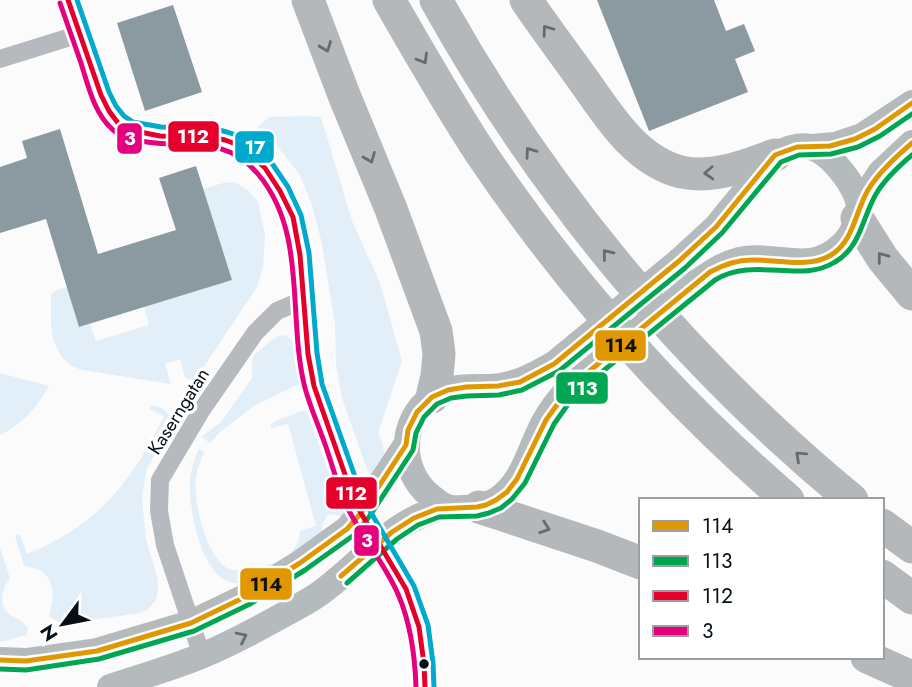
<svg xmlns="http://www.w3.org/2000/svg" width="912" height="687" viewBox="0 0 912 687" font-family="Jost,sans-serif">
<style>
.green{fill:#e2eff9}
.building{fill:#8b9aa1}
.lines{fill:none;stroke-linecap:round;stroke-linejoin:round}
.street-tunnel{stroke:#d6d8d9;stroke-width:18;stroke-dasharray:18 9;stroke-linecap:butt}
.street{stroke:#b6babe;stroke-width:18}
.secondary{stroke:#b5babc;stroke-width:26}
.highway{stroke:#b4b8ba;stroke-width:33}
.secondary-bridge{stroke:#b5babc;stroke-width:26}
.bus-1-casing{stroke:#fff;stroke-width:10}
.bus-2-casing{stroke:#fff;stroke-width:10}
.bus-3-casing{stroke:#fff;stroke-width:10}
.bus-4-casing{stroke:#fff;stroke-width:10}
.bus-5-casing{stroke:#fff;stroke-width:10}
.bus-1{stroke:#df9702;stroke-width:5}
.bus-2{stroke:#00a651;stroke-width:5}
.bus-3{stroke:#e4002b;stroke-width:5}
.bus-4{stroke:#e5007d;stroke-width:5}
.bus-5{stroke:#00a9ce;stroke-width:5}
.oneway{stroke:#656c70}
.oneway2{stroke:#656d71}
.bus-dot{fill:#040f16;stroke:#fff;stroke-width:2.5}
.labels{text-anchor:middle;stroke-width:7;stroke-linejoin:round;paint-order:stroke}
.street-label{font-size:19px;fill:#040f16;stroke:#fff}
.line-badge{stroke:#fff;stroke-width:2.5}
.badge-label{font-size:19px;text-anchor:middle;font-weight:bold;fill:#fff}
.pale-badge-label{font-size:19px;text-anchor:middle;font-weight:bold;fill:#111}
</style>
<rect width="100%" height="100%" fill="#fbfbfb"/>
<g class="green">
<path d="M308,116L321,117L352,221L380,283L402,361L378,433C389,456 383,461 373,483L364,461L342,398L336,365L335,325L322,244L312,205L300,175L274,142L258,133V127L269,117Z"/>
<polygon points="235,182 248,190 258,202 265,235 263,268 257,287 197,377 191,380 185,378 180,359 165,364 171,384 82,370 71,366 61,356 53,339 51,322 51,295 55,291 67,287 79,327 90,324 96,341 149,325 144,307 203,189 223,183"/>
<path d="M284,335C289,338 291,338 293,343C300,352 304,373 301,383L254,406L219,433L210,443L201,437L221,422L252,378V360L254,355L273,339L279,336Z"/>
<path d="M0,373L49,386C37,408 22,424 0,435Z"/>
<path d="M151,406C161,405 169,412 172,420L146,471L142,499L146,539L158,580V590L156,600L148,609L141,613L82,621C77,613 73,610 64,613L60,623L49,616C56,591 55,570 24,566L15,536L18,534L20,535L27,554C98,525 131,483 164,416L149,409Z"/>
<path d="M304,410L308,414L333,484L350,515L349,517L328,514L322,525L321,538C302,549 283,560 264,571C259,575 252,581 245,582C203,594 188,509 190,480C191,470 194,458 199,449L204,452C201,461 197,469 196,478C193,501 206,555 227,568C238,575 273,565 284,558C294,552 299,542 300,531L316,526L288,424L271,428V425L275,421Z"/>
<path d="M0,547L10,579C2,587 0,600 5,610C11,618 20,617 28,628L27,635L0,642Z"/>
</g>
<g class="building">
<polygon points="597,0 714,0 726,31 744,24 755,51 735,59 748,92 649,131"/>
<polygon points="173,5 202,92 145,111 117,23"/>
<polygon points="60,129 98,254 176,230 159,178 196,166 232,280 79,327 46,219 0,233 0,167 27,158 22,141"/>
</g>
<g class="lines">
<polyline class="street-tunnel" points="357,507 397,573"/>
<g class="street">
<polyline points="68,0 101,95 109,111 118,123 130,130 160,136 210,137 225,140 241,146 265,168 280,191 293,217 300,255 308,354 314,386 355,503"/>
<polyline points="0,59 80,34"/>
<path d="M397,573C418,611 424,644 425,687"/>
<polyline points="202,656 165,545 159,511 160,480 201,411 255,333 277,311 291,305 303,303"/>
</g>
<g class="secondary">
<polyline points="812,147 835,145 862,136 912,103"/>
<polyline points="859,206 880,173 912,143"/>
<path d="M679,261L716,227L775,155C785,150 798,144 810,147C830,152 858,187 859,207C859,221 851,237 841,246C809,276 777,252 739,260C723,264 711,273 697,282"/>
<path d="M554,364C536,374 520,383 500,386C477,389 452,383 432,397C399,421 399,469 429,495C434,499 441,505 447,507C453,509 462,508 468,508C479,507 489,505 498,499C524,482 530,447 544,422C551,409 560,398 570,387"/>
<polyline points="0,660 26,661 97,651 191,623 245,597 300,563 347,529 362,512 406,445"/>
<path d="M110,687C140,677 172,668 201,656C229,645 256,630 283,615C294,609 305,603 316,596C360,566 392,518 447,507"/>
</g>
<g class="highway">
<polyline points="308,0 344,95 391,209 436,331 439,354 437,376 432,397"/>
<path d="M389,0C419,52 449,105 482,155C568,282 672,400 788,500"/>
<path d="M436,0C542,191 683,361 852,500"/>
<path d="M526,0C543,25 561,49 579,74C606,111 633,160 681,172C713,179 745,166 775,155"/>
<polyline points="857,218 883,259 912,294"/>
<polyline points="479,507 597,546 641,563"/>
<polyline points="882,525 912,547"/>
<polyline points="882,576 912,598"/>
<polyline points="867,657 912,677"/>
</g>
<g class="secondary-bridge">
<polyline points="554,364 679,261"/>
<polyline points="570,387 697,282"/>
</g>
<defs>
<g id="bus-1">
<path d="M341,576L392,532L414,518L437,509L477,507L486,505L496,500L507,492L517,479L546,420L570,387L710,272C723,265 736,260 751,260C777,259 808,269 831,255C854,241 855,212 868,190C879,172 896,157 912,143"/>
<polyline points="0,660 26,661 97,651 191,623 245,597 300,563 347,529 362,512 406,445 408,430 417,412 432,397 448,390 466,387 498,386 520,382 554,364 679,261 716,227 775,155 797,147 830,146 855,139 875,129 912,103"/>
</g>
<g id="bus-2">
<path d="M347,583L397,539L418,525L439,517L477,516L489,513L501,508L512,499L525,483L554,424L576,393L715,280C755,256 800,284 835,262C861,247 862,218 876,194C885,179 899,166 912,155"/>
<polyline points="0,669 26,670 99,659 194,631 250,604 305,570 354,535 369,517 413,450 416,433 424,417 437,404 451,398 467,396 499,395 522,390 559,371 685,268 722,233 781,162 799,155 831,154 858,147 880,136 912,114"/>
</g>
<polyline id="bus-3" points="68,0 101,95 109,111 118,123 130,130 160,136 210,137 225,140 241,146 265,168 280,191 293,217 300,255 308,354 314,386 355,503 406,589 419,627 424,664 425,687"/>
<path id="bus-4" d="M60,3C67,23 74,43 81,63C88,85 94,113 112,129C120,137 131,139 141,141C186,150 224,133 258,174C308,233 287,318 305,388C311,410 321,431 328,453C334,471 339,490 347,507C362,537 385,564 398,594C411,624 415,655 416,687"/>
<polyline id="bus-5" points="77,0 109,92 116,106 124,116 133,122 161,127 211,128 227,132 245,138 271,162 288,187 301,215 309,253 317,353 322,384 363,499 414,586 428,625 433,663 434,687"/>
</defs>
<use href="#bus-1" class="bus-1-casing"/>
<use href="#bus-2" class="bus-2-casing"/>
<use href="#bus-3" class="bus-3-casing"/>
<use href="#bus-4" class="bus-4-casing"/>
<use href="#bus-5" class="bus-5-casing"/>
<use href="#bus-1" class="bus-1"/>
<use href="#bus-2" class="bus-2"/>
<use href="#bus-3" class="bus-3"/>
<use href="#bus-4" class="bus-4"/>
<use href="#bus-5" class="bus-5"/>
</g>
<defs><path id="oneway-chevron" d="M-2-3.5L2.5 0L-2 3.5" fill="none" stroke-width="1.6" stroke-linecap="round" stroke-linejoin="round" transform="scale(1.75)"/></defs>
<g class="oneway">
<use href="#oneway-chevron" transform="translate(547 30) rotate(-126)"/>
<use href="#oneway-chevron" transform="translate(326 47) rotate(69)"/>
<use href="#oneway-chevron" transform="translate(423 59) rotate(59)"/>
<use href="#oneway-chevron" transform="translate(530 152) rotate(-125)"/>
<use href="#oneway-chevron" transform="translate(370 158) rotate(68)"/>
<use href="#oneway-chevron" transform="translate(709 173) rotate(177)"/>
<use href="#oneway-chevron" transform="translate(607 254) rotate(-129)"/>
<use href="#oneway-chevron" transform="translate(882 257) rotate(-127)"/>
<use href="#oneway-chevron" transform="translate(800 456) rotate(-138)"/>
<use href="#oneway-chevron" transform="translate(545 528) rotate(19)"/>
</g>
<use class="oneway2" href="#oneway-chevron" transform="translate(242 637) rotate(-26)"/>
<circle class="bus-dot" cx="424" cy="664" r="6"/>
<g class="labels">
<g class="street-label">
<text transform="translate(178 411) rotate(-58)" y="7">Kaserngatan</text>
</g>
</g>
<g class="line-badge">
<rect x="167" y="120" width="53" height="33" rx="7" fill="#e4002b"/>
<rect x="116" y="122" width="27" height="33" rx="7" fill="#e5007d"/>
<rect x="234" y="130" width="41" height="34" rx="7" fill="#00a9ce"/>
<rect x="594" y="329" width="53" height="33" rx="7" fill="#df9702"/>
<rect x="555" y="371" width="54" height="34" rx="7" fill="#00a651"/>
<rect x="325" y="476" width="53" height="34" rx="7" fill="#e4002b"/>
<rect x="353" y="524" width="27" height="33" rx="7" fill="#e5007d"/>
<rect x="239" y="567" width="54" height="34" rx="7" fill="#df9702"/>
</g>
<g class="badge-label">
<text x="193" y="143">112</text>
<text x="130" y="145">3</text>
<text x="255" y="154">17</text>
<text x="582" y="395">113</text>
<text x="351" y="500">112</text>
<text x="367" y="547">3</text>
</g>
<g class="pale-badge-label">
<text x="621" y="352">114</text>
<text x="266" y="591">114</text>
</g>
<rect x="639" y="498" width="245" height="161" fill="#ffffff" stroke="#9b9fa2" stroke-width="2"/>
<rect x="653" y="521" width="35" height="10" fill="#df9702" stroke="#9b9fa2" stroke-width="2"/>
<text x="702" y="533" font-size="21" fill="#040f16">114</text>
<rect x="653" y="556" width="35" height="10" fill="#00a651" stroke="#9b9fa2" stroke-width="2"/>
<text x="702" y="568" font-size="21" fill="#040f16">113</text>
<rect x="653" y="591" width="35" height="10" fill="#e4002b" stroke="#9b9fa2" stroke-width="2"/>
<text x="702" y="603" font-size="21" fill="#040f16">112</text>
<rect x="653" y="626" width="35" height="10" fill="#e5007d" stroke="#9b9fa2" stroke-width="2"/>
<text x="702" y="638" font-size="21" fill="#040f16">3</text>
<g transform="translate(63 624) rotate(238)" stroke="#ffffff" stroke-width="5" paint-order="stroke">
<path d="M0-5L12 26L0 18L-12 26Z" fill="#040f16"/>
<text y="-10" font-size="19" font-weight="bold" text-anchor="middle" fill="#040f16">N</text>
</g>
</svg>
